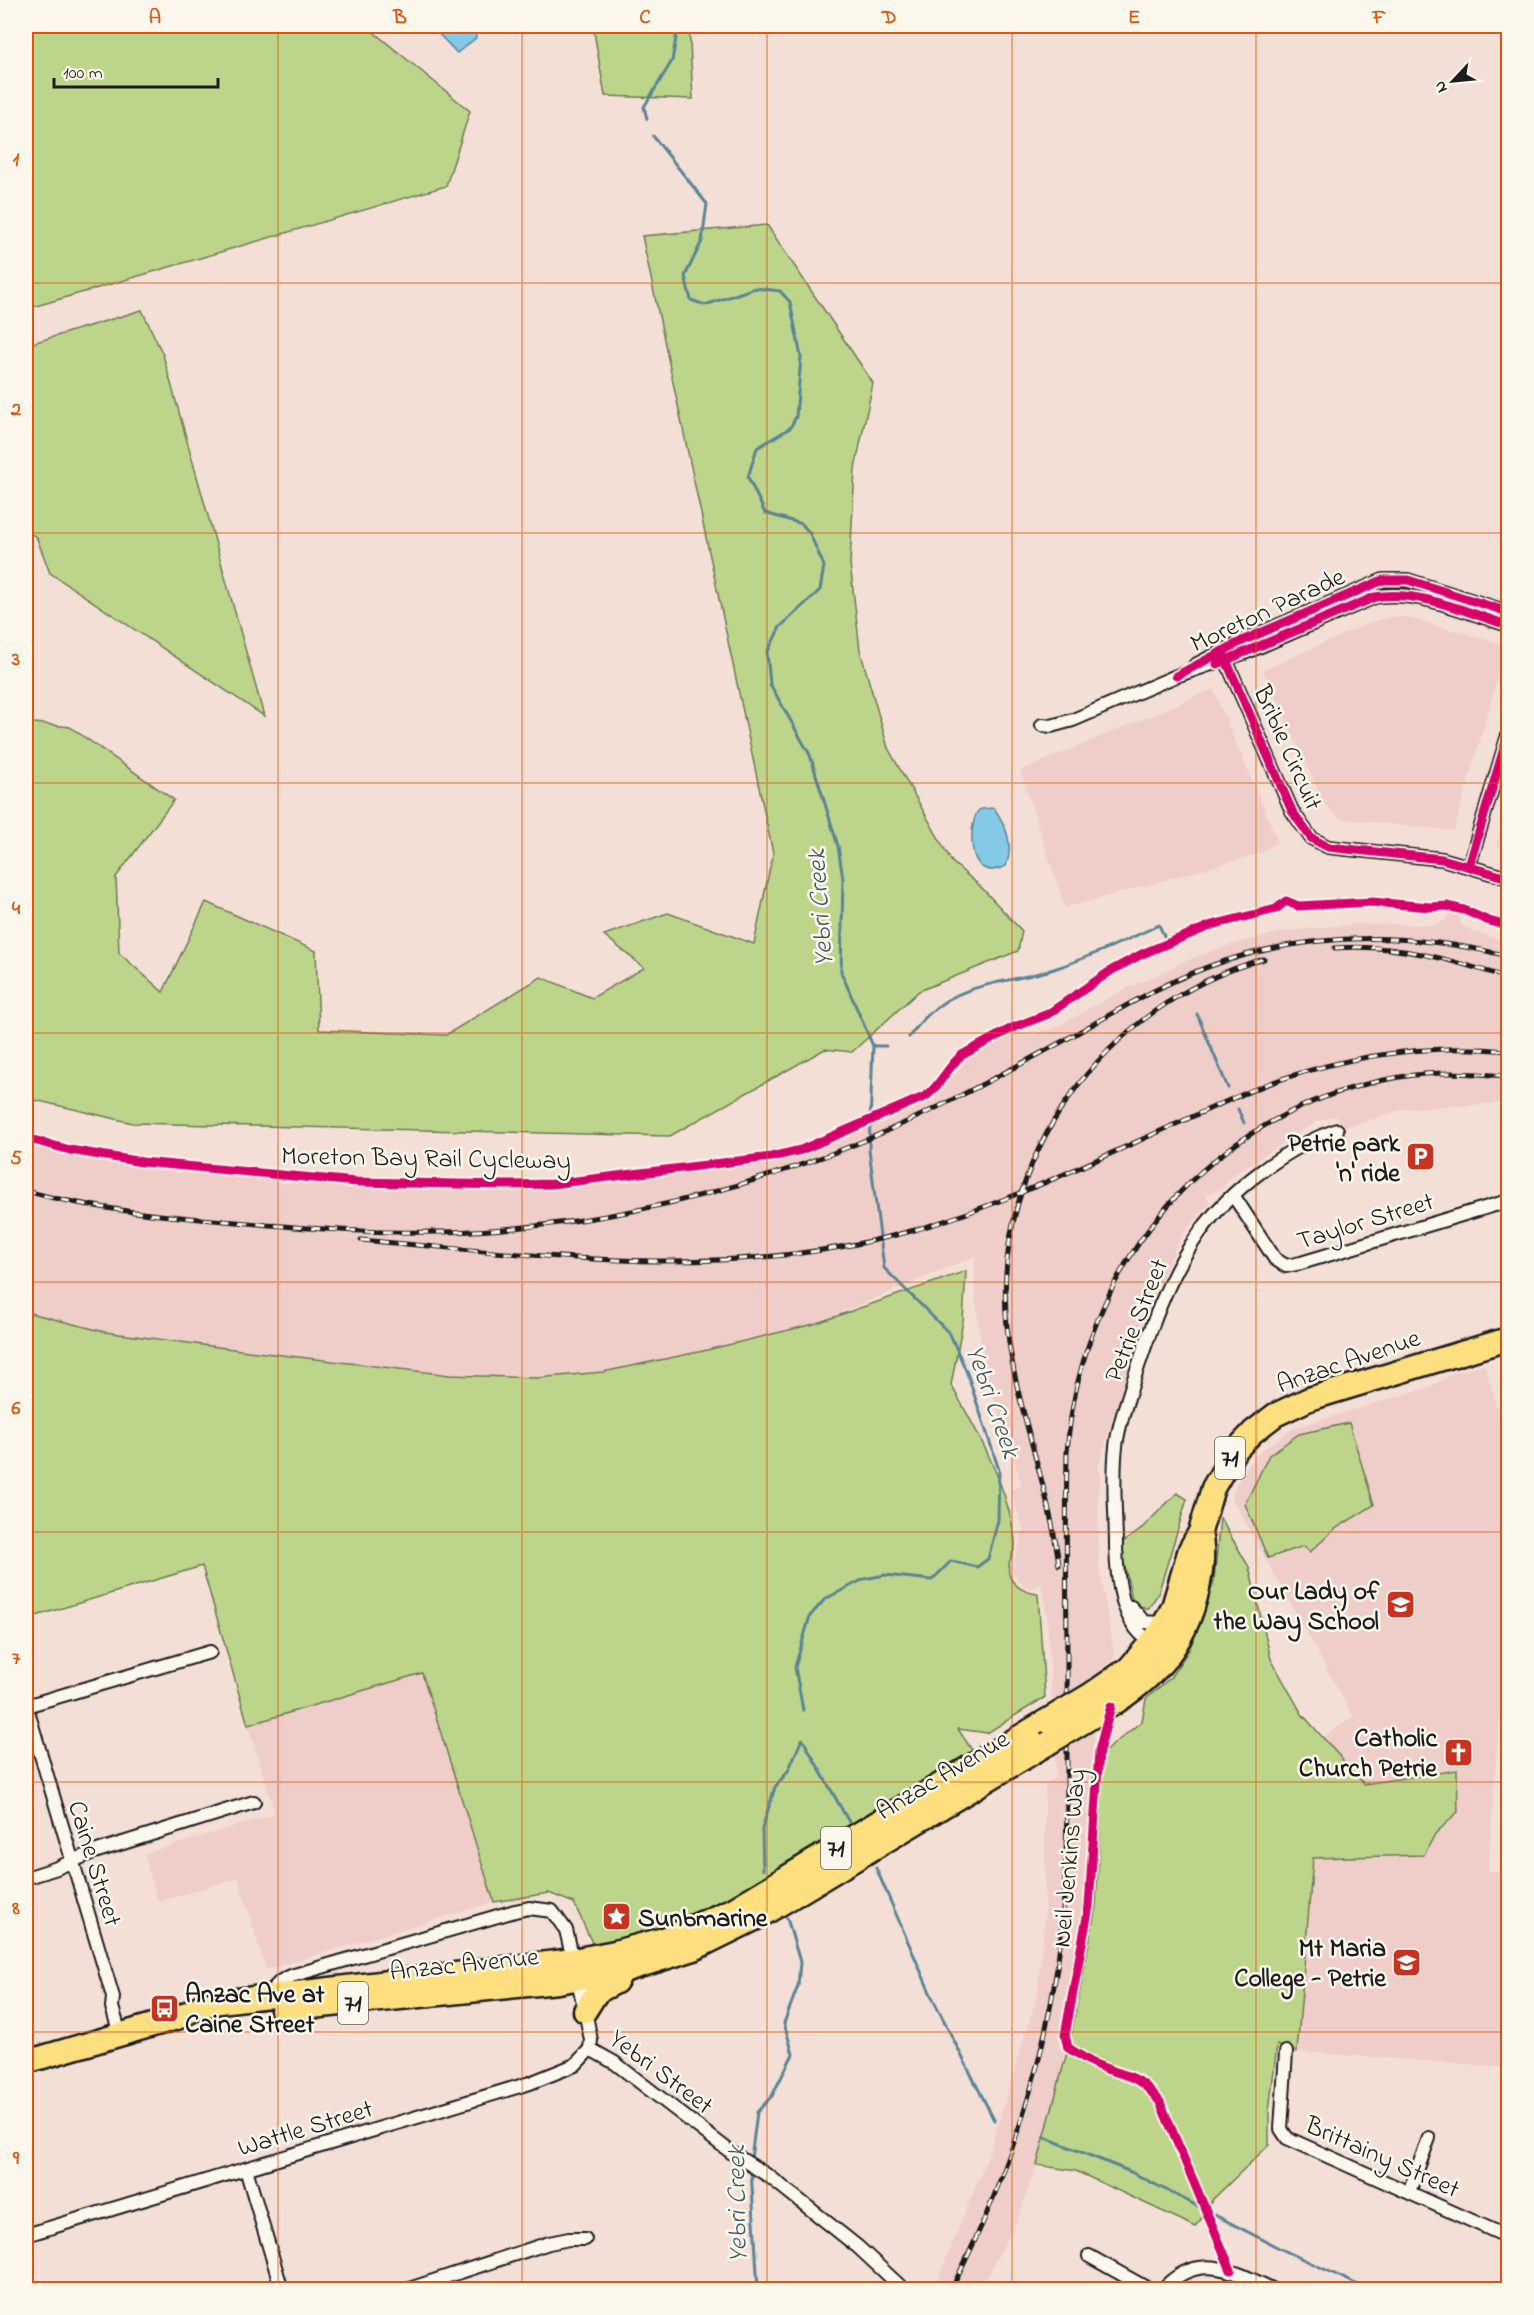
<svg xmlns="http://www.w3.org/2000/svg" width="1534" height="2315" viewBox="0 0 1534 2315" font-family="'Indie Flower',sans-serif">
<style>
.built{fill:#efcec9}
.green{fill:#bcd58b;stroke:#6c7854;stroke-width:1.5}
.water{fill:#84c9e5;stroke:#5a8495;stroke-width:1.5}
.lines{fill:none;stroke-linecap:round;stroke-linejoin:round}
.stream{stroke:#5a8495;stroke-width:3}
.street-casing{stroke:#1c1c1c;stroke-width:16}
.highway-casing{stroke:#1c1c1c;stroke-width:27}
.street{stroke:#fbf7ec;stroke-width:12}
.highway{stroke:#fedf80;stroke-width:22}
.rail-casing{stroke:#1c1c1c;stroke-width:5}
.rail{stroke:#fbf7ec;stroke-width:3;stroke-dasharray:9;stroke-linecap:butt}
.highway-bridge-casing{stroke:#1c1c1c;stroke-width:27;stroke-linecap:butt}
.highway-bridge{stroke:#fedf80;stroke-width:22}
.cycleway-casing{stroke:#fbf7ec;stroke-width:13}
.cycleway{stroke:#d6006c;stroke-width:9}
.grid{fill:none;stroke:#de560d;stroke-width:1.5;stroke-opacity:0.55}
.labels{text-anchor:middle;stroke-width:5;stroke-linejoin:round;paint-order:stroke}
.shield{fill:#fbf7ec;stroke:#5f5e5a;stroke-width:1.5}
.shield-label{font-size:24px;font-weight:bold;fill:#1c1c1c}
.street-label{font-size:26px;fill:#1c1c1c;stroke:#fbf7ec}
.poi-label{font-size:26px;font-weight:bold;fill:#1c1c1c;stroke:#fbf7ec;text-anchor:end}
.water-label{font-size:27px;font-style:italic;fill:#405962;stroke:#fbf7ec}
.neatline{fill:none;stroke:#de560d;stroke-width:2}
.grid-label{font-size:20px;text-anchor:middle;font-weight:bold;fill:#de560d}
</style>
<rect width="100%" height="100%" fill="#f4dfd7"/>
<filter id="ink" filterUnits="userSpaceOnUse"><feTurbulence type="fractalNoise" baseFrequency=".0167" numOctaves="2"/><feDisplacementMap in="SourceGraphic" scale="12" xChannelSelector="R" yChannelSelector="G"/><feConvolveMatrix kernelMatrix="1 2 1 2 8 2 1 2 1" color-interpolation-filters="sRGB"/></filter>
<g filter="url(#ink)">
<g class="built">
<polygon points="1390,617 1405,617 1507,645 1454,831 1341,819 1324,804 1263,670 1371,622"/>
<polygon points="1213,689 1278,841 1262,853 1065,908 1020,771"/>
<polygon points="1508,808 1508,851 1499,849 1497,842"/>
<polygon points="1449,913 1459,916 1461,925 1474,932 1508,941 1508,1103 1405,1109 1341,1129 1337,1116 1318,1121 1236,1173 1221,1190 1206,1194 1210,1203 1182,1235 1145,1312 1098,1468 1101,1475 1098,1493 1099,1567 1115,1657 1084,1686 1085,1736 1093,1732 1098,1744 1083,1914 1059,2048 1065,2050 1052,2123 1018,2218 981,2289 934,2289 989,2153 1038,1992 1045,1910 1045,1784 1056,1777 1047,1617 1041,1582 1030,1590 1019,1582 1012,1570 1023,1530 1011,1490 1022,1486 988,1380 982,1353 975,1291 975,1256 814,1324 703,1351 603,1372 537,1378 451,1375 248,1351 105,1332 26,1312 26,1144 101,1159 190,1173 311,1184 458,1189 531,1191 562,1189 792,1158 827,1145 907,1109 910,1111 933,1101 971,1055 1009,1034 1033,1034 1056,1027 1120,992 1192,958 1233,944 1286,931 1356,924 1432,925 1445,921"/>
<polygon points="1485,1364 1508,1447 1508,1714 1499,1723 1488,1871 1508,1873 1508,2067 1297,2052 1323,1738 1353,1716 1231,1497 1238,1482 1250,1462 1263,1449 1293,1428 1429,1387 1454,1373"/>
<polygon points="422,1672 494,1902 266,1970 238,1878 158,1902 144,1854 275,1814 248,1725"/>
</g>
<g class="green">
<polygon points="26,26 366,26 470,111 446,186 26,309"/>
<polygon points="593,26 689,26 693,99 605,96"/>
<polygon points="767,225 873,383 855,468 850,563 860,650 888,748 952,862 980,886 1022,931 1018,951 919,991 852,1052 825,1049 670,1136 133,1123 26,1098 26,722 70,727 174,800 116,877 119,953 163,992 206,902 316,951 319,1030 446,1035 541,977 592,998 644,968 604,935 668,913 754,944 773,853 642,236"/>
<polygon points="142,310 163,355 264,716 50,573 36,536 26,533 26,345"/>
<path d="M966,1271L963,1321L951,1385C977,1431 1003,1476 1013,1529C1014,1535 1016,1541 1015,1547C1012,1556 1007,1564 1009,1574C1012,1586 1026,1593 1038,1594L1045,1697L987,1733L958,1729L976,1756L708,1913L641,1935L593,1945L574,1903L549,1893L494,1902L422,1673L248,1725L202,1566L26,1619V1312L105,1332L248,1351L450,1375L537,1378L603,1372L703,1351L814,1324Z"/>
<polygon points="1349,1423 1374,1505 1335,1529 1310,1552 1304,1546 1268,1558 1245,1504 1269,1455 1299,1434"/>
<polygon points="1177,1493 1187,1499 1158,1594 1148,1609 1133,1603 1123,1559 1123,1542 1139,1531"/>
<polygon points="1220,1518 1249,1567 1271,1659 1302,1714 1364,1784 1457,1770 1458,1812 1435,1834 1424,1855 1313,1858 1297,2052 1277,2045 1269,2111 1269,2145 1213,2199 1196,2227 1076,2171 1037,2165 1071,2037 1096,1906 1104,1752 1142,1721 1146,1699 1170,1678 1189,1650 1201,1622 1214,1581"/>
</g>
<g class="water">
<polygon points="431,26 475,26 476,38 457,53"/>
<path d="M994,808C1006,825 1014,846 1006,866C962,887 970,816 979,810C983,808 989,809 994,808Z"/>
</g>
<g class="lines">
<g class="stream">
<polyline points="647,119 644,107 672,61 678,26"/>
<polyline points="653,136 707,204 702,241 685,276 691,300 705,305 755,288 780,291 790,302 801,357 796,417 790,428 757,448 748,477 765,513 802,524 810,534 824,566 820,590 780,627 767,653 770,684 810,755 838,846 843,879 841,972 873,1046 869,1149 884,1268 950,1334 967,1373 999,1470 998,1520 988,1559 977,1567 951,1561 932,1580 885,1575 864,1579 825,1599 810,1616 795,1667 803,1710"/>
<polyline points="1197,1014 1228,1088"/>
<path d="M909,1037C915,1029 922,1020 930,1013C964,981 1012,983 1054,969C1090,957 1125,941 1159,925L1164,936"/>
<polyline points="873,1046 886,1046"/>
<polyline points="1238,1109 1244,1123"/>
<polyline points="803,1740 849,1822"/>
<polyline points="876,1868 932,1997 994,2120"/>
<polyline points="763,1870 762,1829 775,1787 788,1771 802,1739"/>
<polyline points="1044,2137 1131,2172 1279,2248 1369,2290"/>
<polyline points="751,2159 757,2112 772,2096 793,2054 784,2023 798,1986 800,1962 787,1918"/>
<polyline points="751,2169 758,2290"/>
</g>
<defs>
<g id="street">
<polyline points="1222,651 1292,811 1311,838 1328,847 1442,859 1508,878"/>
<polyline points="1195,665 1242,641 1383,580 1408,580 1508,612"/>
<path d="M1042,725L1051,726L1073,720L1176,676L1247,652L1375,597C1418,589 1468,613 1508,625"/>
<polyline points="1469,866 1508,735"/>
<polyline points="1233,1195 1275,1259 1286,1266 1301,1263 1508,1201"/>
<polyline points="1131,1607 1144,1622 1158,1623 1166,1620"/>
<path d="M1154,1643C1121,1628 1117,1578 1116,1547C1116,1514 1112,1479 1116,1447C1118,1426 1126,1405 1132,1385C1149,1333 1167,1277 1200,1232C1231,1189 1287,1147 1337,1130"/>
<polyline points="26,1705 113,1997 112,2007 120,2034"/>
<polyline points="26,1706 210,1652"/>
<polyline points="26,1878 57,1868 91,1853 254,1802"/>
<polyline points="268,1994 281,1981 291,1976 515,1911 529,1908 552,1911 566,1930 585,2011 591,2040 590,2049"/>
<polyline points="590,2049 615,2063 732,2153 770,2177 858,2247 901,2287"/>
<polyline points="1286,2052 1281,2129 1287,2138 1508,2237"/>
<polyline points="246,2169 282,2290"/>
<polyline points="1409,2192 1429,2138"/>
<polyline points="26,2235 530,2083 575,2065 590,2049"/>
<polyline points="1089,2256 1150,2290"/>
<polyline points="406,2290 549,2243 569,2239 585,2239"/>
<path d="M1162,2290C1198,2250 1234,2271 1274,2290"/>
</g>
<g id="highway">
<polyline points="1090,1695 1129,1668 1160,1632 1173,1607 1190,1549 1200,1532 1213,1488 1234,1452 1253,1432 1275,1415 1309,1399 1508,1339"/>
<path d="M1095,1715C1149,1684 1185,1650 1198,1588C1202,1570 1204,1555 1201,1538"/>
<polyline points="282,2010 558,1982 623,1971 694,1949 757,1918 1047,1744"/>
<polyline points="585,2011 597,1992 616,1982 620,1975"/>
<polyline points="26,2062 177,2018 201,2006 220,2002 573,1960 615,1952 664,1939 734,1909 1046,1721"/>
</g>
</defs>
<use href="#street" class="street-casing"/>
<use href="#highway" class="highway-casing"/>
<use href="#street" class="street"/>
<use href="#highway" class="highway"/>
<defs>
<g id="rail">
<path d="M1335,948C1395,943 1452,960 1508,978"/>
<path d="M26,1191C99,1211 173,1217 248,1223C333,1231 419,1236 504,1229C614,1220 724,1194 828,1155C911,1124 988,1082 1065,1040C1117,1011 1168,979 1225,961C1318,931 1415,933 1508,956"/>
<path d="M361,1240C546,1256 729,1282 911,1231C1003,1205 1089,1163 1176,1124C1212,1108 1248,1090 1285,1078C1358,1054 1433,1044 1508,1051"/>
<path d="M1059,1565C1049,1484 1015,1407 1007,1326C990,1160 1105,1003 1264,959"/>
<path d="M951,2290C1003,2188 1040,2082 1057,1968C1067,1898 1067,1827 1067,1756C1068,1654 1065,1553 1067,1452C1081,1264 1210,1109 1400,1077C1436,1071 1472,1073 1508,1076"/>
</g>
</defs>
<use href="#rail" class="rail-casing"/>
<use href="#rail" class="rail"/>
<defs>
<g id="highway-bridge">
<polyline points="1046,1721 1090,1695"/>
<polyline points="1047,1744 1095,1715"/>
</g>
</defs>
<use href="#highway-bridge" class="highway-bridge-casing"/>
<use href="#highway-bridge" class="highway-bridge"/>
<defs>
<g id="cycleway">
<polyline points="1222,651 1292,811 1311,838 1328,847 1442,859 1508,878"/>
<path d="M1217,664L1375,597C1418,589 1468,613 1508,625"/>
<polyline points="1176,676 1242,641 1383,580 1408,580 1508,612"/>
<polyline points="1469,866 1508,735"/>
<path d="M26,1138L70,1150L142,1162L357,1182L508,1185L552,1184L771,1157L801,1150L926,1096C941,1085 947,1067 962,1055L1012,1028L1048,1014L1112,970L1142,954L1212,925L1276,909L1286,901L1298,906L1372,902L1430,907L1447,906L1464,910L1489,921L1508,926"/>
<path d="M1111,1706L1099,1751L1089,1906L1065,2035L1068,2048C1078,2053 1087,2061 1097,2065C1127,2078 1137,2072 1160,2102L1231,2270"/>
</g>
</defs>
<use href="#cycleway" class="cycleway-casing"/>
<use href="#cycleway" class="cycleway"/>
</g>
</g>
<path class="grid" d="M278,26V2290M522,26V2290M767,26V2290M1012,26V2290M1256,26V2290M26,283H1508M26,533H1508M26,783H1508M26,1033H1508M26,1282H1508M26,1532H1508M26,1782H1508M26,2032H1508"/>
<defs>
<symbol id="parking-square" viewBox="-11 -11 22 22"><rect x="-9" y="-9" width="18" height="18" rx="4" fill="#c8321e" stroke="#fbf7ec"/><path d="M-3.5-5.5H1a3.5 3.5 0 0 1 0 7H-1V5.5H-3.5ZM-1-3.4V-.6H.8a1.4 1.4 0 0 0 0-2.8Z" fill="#fff"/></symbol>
<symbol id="school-square" viewBox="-11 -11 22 22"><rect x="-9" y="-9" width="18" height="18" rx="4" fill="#c8321e" stroke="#fbf7ec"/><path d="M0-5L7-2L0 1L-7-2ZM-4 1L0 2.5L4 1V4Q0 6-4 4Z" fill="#fff"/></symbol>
<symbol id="church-square" viewBox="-11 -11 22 22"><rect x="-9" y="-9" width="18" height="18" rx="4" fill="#c8321e" stroke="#fbf7ec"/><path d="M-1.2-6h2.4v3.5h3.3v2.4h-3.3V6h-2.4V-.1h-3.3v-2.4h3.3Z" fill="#fff"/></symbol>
<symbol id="sight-square" viewBox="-11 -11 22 22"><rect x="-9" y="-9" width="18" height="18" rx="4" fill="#c8321e" stroke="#fbf7ec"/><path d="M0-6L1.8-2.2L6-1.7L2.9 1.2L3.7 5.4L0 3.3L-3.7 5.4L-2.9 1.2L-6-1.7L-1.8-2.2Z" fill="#fff"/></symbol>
<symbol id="bus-square" viewBox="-11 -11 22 22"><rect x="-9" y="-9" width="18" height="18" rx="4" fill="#c8321e" stroke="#fbf7ec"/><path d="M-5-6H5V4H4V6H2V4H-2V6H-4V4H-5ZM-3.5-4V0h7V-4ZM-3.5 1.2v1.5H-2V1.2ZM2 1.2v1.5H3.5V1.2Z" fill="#fff"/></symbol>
</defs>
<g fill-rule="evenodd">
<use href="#parking-square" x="1404" y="1140" width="33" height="33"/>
<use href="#school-square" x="1384" y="1588" width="33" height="33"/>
<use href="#church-square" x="1442" y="1736" width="33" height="33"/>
<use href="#sight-square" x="600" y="1900" width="33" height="33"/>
<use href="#school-square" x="1390" y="1946" width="33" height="33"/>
<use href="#bus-square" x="148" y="1992" width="33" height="33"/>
</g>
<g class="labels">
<g class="shield">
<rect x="1215" y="1437" width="30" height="42" rx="4.5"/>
<rect x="821" y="1827" width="30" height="42" rx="4.5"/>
<rect x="338" y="1982" width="30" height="42" rx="4.5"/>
</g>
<g class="shield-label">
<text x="1230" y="1466">71</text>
<text x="836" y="1856">71</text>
<text x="353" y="2011">71</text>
</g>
<g class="street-label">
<text transform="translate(1267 609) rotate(-25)" y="9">Moreton Parade</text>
<text transform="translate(1289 747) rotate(66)" y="9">Bribie Circuit</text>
<text transform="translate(426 1157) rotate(1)" y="9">Moreton Bay Rail Cycleway</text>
<text transform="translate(1365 1220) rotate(-17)" y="9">Taylor Street</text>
<text transform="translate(1135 1320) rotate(-68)" y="9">Petrie Street</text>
<text transform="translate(1348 1360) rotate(-19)" y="9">Anzac Avenue</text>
<text transform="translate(942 1774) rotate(-31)" y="9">Anzac Avenue</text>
<text transform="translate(1068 1858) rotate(-85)" y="9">Neil Jenkins Way</text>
<text transform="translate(96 1863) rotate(73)" y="9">Caine Street</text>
<text transform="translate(464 1963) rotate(-6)" y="9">Anzac Avenue</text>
<text transform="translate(662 2071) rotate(37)" y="9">Yebri Street</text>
<text transform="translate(305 2127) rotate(-17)" y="9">Wattle Street</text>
<text transform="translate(1383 2156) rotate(24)" y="9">Brittainy Street</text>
</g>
<g class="poi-label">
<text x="1400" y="1151">Petrie park<tspan x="1400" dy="30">'n' ride</tspan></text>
<text x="1379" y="1599">Our Lady of<tspan x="1379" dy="30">the Way School</tspan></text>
<text x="1437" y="1746">Catholic<tspan x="1437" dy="30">Church Petrie</tspan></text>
<text x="638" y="1926" text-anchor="start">Sunbmarine</text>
<text x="1386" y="1956">Mt Maria<tspan x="1386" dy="30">College - Petrie</tspan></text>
<text x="185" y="2002" text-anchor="start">Anzac Ave at<tspan x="185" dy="30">Caine Street</tspan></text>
</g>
<g class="water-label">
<text transform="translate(819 908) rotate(-94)" y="9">Yebri Creek</text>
<text transform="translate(994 1401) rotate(71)" y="9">Yebri Creek</text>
<text transform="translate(736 2204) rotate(-91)" y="9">Yebri Creek</text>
</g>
</g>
<rect width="1534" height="2315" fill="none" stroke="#fbf7ec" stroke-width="66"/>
<g transform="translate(1453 81) rotate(244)" stroke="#fbf7ec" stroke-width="4.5" paint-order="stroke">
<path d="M0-4.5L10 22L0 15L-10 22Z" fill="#1c1c1c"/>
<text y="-9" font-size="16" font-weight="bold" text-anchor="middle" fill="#1c1c1c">N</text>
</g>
<path d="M54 78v9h164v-9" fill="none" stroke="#1c1c1c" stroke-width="3"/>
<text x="63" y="78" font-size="18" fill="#1c1c1c" stroke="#fbf7ec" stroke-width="4.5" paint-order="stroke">100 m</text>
<rect x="33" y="33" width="1468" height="2249" class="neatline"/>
<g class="grid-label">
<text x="155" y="23">A</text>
<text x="400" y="23">B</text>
<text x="645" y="23">C</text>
<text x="889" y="23">D</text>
<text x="1134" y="23">E</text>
<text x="1379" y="23">F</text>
<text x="16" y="165">1</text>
<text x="16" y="415">2</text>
<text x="16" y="665">3</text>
<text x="16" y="914">4</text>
<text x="16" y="1164">5</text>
<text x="16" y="1414">6</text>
<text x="16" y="1664">7</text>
<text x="16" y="1914">8</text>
<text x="16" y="2164">9</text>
</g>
</svg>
